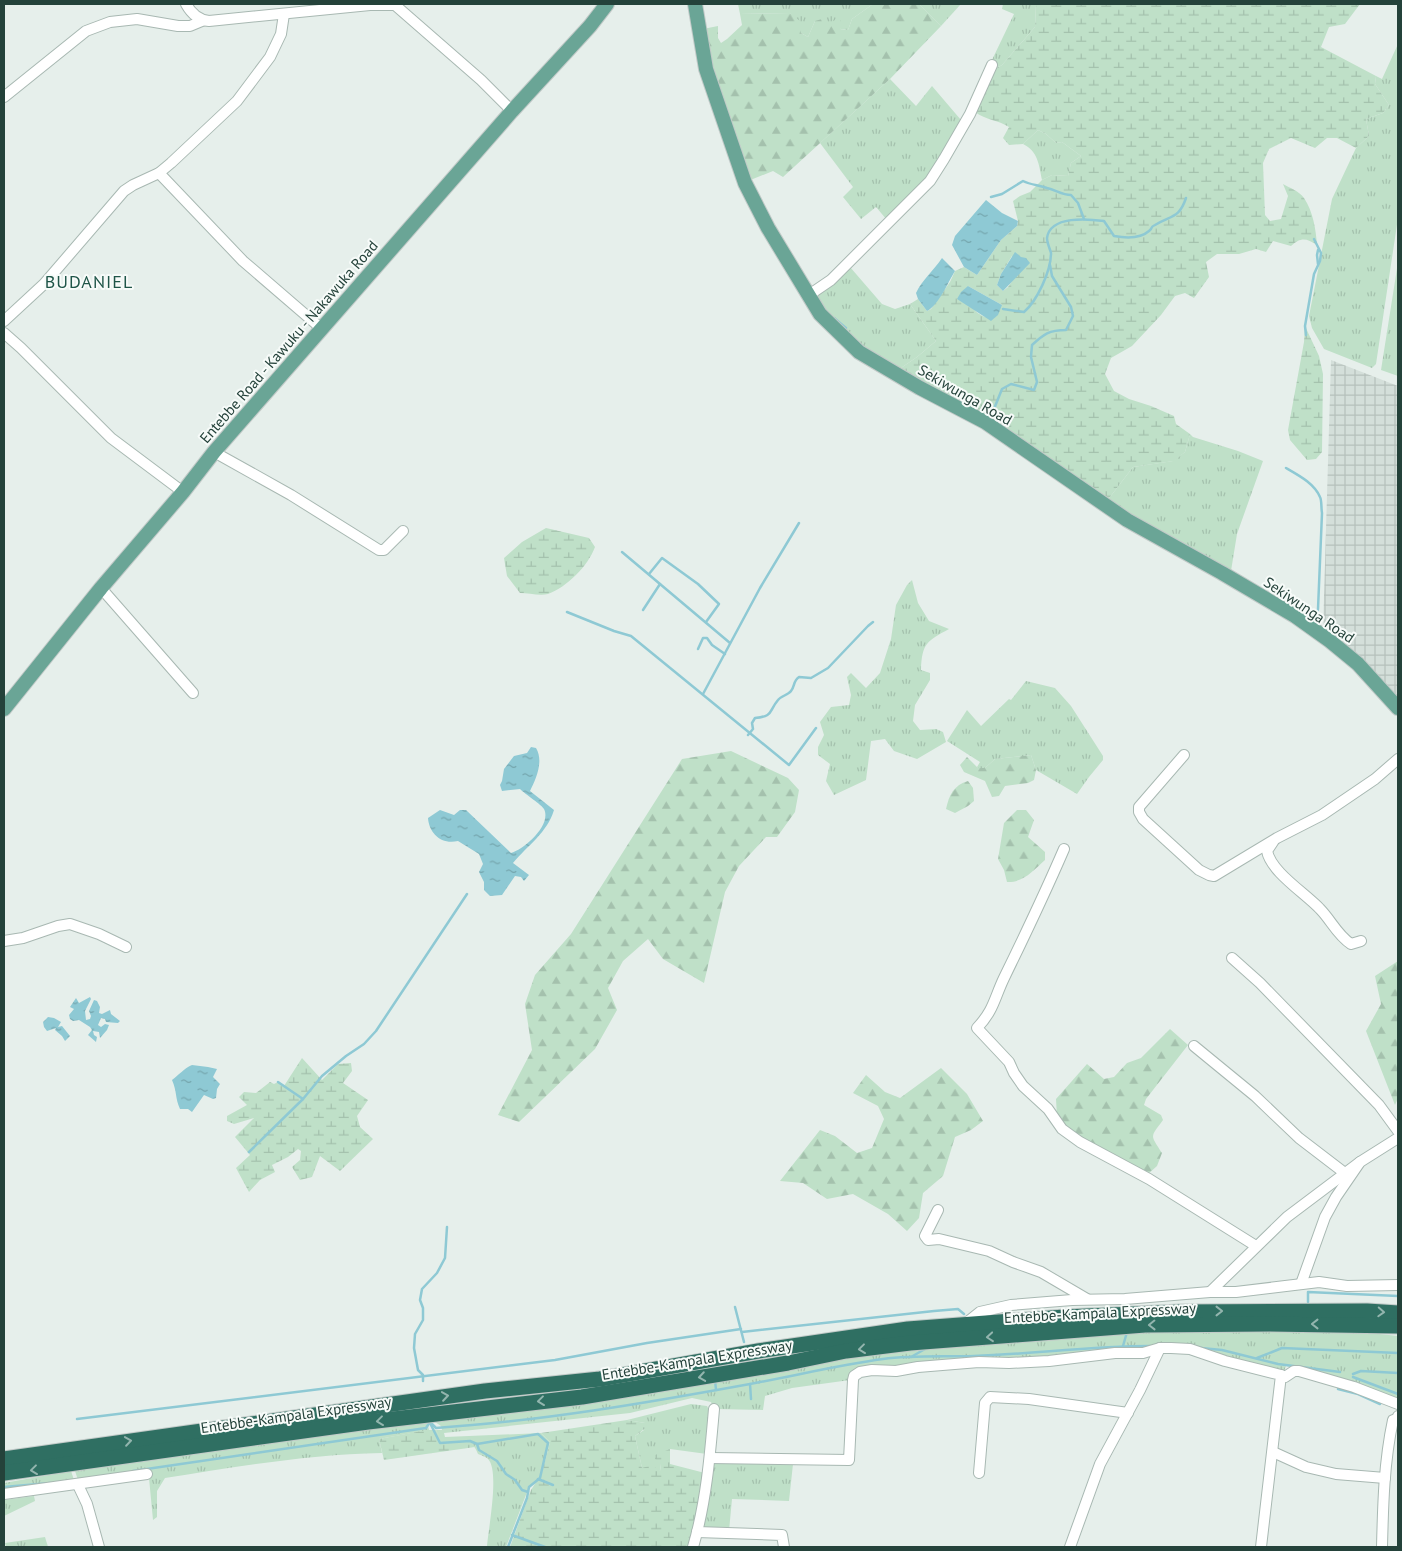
<svg xmlns="http://www.w3.org/2000/svg" width="1402" height="1551" viewBox="0 0 1402 1551" font-family="'PT Sans',sans-serif">
<style>
.industrial{fill:url(#industrial-grid)}
.grass{fill:url(#grass-tufts)}
.forest{fill:url(#forest-firs)}
.wetland{fill:url(#wetland-marsh);fill-rule:evenodd}
.water{fill:url(#water-ripples)}
.lines{fill:none;stroke-linecap:round;stroke-linejoin:round}
.stream{stroke:#8ec9d4;stroke-width:2.5}
.minor-casing{stroke:#a8b8b2;stroke-width:12}
.major-casing{stroke:#c2cac8;stroke-width:16}
.highway-casing{stroke:#c2cac8;stroke-width:17}
.minor{stroke:#fff;stroke-width:10}
.major{stroke:#6aa596;stroke-width:14}
.highway{stroke:#2f6f62;stroke-width:15}
.oneway{stroke:#93b5ae}
.labels{text-anchor:middle;stroke-width:4;stroke-linejoin:round;paint-order:stroke}
.street-label{font-size:15px;fill:#24423a;stroke:#f7fbf9}
.quarter-label{font-size:18px;letter-spacing:1px;fill:#1f5548;stroke:#f7fbf9}
</style>
<defs>
<pattern id="industrial-grid" width="8" height="8" patternUnits="userSpaceOnUse" patternTransform="scale(1.25)"><rect width="8" height="8" fill="#d4dfda"/><path d="M0 4h8M4 0v8" fill="none" stroke="#b6c1bc"/></pattern>
<pattern id="grass-tufts" width="24" height="20" patternUnits="userSpaceOnUse" patternTransform="scale(1.25)"><rect width="24" height="20" fill="#bfe0c8"/><path d="M3 7l-1-3M5 7V3M7 7l1-3M15 17l-1-3M17 17v-4M19 17l1-3" fill="none" stroke="#a4c1ad"/></pattern>
<pattern id="forest-firs" width="22" height="20" patternUnits="userSpaceOnUse" patternTransform="scale(1.25)"><rect width="22" height="20" fill="#bfe0c8"/><path d="M5 1l3.5 6h-7zM16 11l3.5 6h-7z" fill="#a4c1ad"/></pattern>
<pattern id="wetland-marsh" width="20" height="14" patternUnits="userSpaceOnUse" patternTransform="scale(1.25)"><rect width="20" height="14" fill="#bfe0c8"/><path d="M1 5h8M5 5V1M11 12h8M15 12V8" fill="none" stroke="#a4c1ad"/></pattern>
<pattern id="water-ripples" width="26" height="14" patternUnits="userSpaceOnUse" patternTransform="scale(1.25)"><rect width="26" height="14" fill="#8ec9d4"/><path d="M2 4q2-2 4 0t4 0M15 11q2-2 4 0t4 0" fill="none" stroke="#74a5ad"/></pattern>
</defs>
<rect width="100%" height="100%" fill="#e6efeb"/>
<polygon class="industrial" points="1331,360 1398,386 1398,703 1323,631"/>
<g class="grass">
<polygon points="738,4 873,4 852,19 848,30 827,27 815,21 808,37 801,33 790,13 740,14"/>
<polygon points="919,4 961,4 941,26"/>
<polygon points="1003,4 1036,4 1035,27 1002,65 995,69 991,62 1014,14 1002,9"/>
<polygon points="1398,44 1398,218 1376,364 1372,368 1324,349 1312,328 1309,316 1332,199 1356,148 1369,136 1366,119 1383,113 1389,105 1375,84 1376,76 1382,79"/>
<polygon points="890,79 916,106 932,86 961,120 931,174 887,220 876,207 861,219 843,197 853,187 820,143"/>
<path d="M1038,130L1046,134L1056,143L1062,142L1081,156L1071,163L1068,176L1052,175L1042,180C1039,165 1038,151 1023,144Z"/>
<polygon points="1398,262 1398,376 1381,370"/>
<polygon points="850,267 882,304 895,309 910,304 936,341 917,357 898,370 866,353 813,296"/>
<polygon points="1190,434 1193,437 1238,451 1263,461 1237,534 1231,571 1107,501 1133,467 1173,461 1185,452"/>
<path d="M912,580L918,603L929,621L949,629C927,641 922,643 921,670L930,673V680L915,705L913,721L920,730L936,729L943,732L946,742L917,759L894,751L885,739L871,741L866,780L834,795L826,781L830,764L818,755V747L824,735L820,722L831,707L849,705L851,695L847,677L851,673L866,688L880,673L891,639L896,605L907,585Z"/>
<polygon points="1026,681 1055,688 1071,706 1103,756 1103,760 1089,777 1077,794 1036,770 1031,755 995,759 985,768 978,768 977,767 980,762 947,741 967,710 981,726 1009,699 1011,700"/>
<path d="M1178,1331H1352L1398,1336V1400L1354,1381L1286,1366L1282,1377L1198,1354L1168,1352L1142,1346L1034,1360L942,1366H870L850,1380L792,1388L765,1396L763,1410L714,1409L711,1402L692,1398L630,1413L444,1433L445,1437L541,1433L550,1442L540,1480L529,1487L506,1547H487C488,1530 500,1471 488,1459C486,1457 481,1455 478,1454C471,1435 459,1442 442,1443L436,1430H442L441,1426L432,1420L881,1353L960,1347L1064,1335Z"/>
<polygon points="691,1404 707,1406 710,1412 707,1454 670,1449 661,1464 660,1471 642,1468 635,1436 644,1430 645,1423 627,1420"/>
<path d="M427,1421L429,1430L379,1439L382,1453C309,1454 237,1467 165,1478L157,1491V1517L153,1520L149,1478L79,1483L75,1471Z"/>
<polygon points="712,1461 793,1464 789,1501 732,1499 729,1531 703,1531"/>
<polygon points="71,1471 75,1483 4,1493 4,1483"/>
<polygon points="34,1496 35,1501 4,1516 4,1500"/>
<polygon points="45,1537 48,1547 6,1547 5,1543"/>
</g>
<g class="forest">
<polygon points="873,4 919,4 941,26 890,79 783,177 773,171 748,181 708,66 703,29 718,26 718,38 721,43 727,39 742,25 740,14 790,13 800,21 801,33 808,37 815,21 822,19 828,26 836,19 841,20 840,29 848,30 852,19"/>
<polygon points="731,751 788,778 799,790 795,812 777,837 766,837 739,866 725,892 704,983 663,959 648,939 623,961 608,988 617,1010 595,1049 519,1122 498,1115 532,1050 525,1004 535,975 571,934 682,759"/>
<polygon points="1031,755 1036,770 1034,780 1028,783 1005,786 999,796 992,797 985,781 964,772 960,765 967,757 978,768 985,768 995,759"/>
<path d="M968,781L973,788L974,801L968,806L955,813L946,809C949,795 954,785 968,781Z"/>
<path d="M1017,810H1026L1034,820L1028,837L1045,852V860C1034,870 1023,883 1007,882L1004,870L998,859L1004,823Z"/>
<polygon points="1398,961 1398,1098 1395,1105 1366,1031 1381,1004 1375,976"/>
<path d="M1170,1029L1188,1045L1146,1099L1144,1105L1161,1115L1163,1120C1150,1138 1150,1134 1162,1153L1157,1166L1148,1174L1070,1131L1057,1117L1056,1099L1087,1064L1104,1079L1114,1077L1127,1063L1141,1058Z"/>
<polygon points="941,1068 967,1094 983,1121 971,1130 955,1137 943,1176 923,1193 919,1218 907,1231 888,1214 853,1194 827,1199 803,1183 780,1181 820,1130 835,1136 857,1153 872,1148 884,1119 878,1106 853,1093 866,1075 885,1092 900,1098"/>
</g>
<g class="wetland">
<path d="M1036,4H1360L1345,24L1329,27L1321,47L1376,76L1375,84L1389,105L1383,113L1366,119L1369,136L1356,148L1337,138H1327L1315,148L1291,138L1269,149L1263,163L1265,215L1270,221L1281,219L1288,196L1283,184C1290,188 1299,191 1304,198C1313,211 1316,230 1317,245C1306,238 1301,237 1291,246L1273,241L1266,252L1256,249L1239,254H1217L1206,262L1209,277L1194,298L1185,293L1175,296L1161,315L1132,346L1111,358L1105,374L1114,391L1129,399L1151,406L1174,416L1176,424L1190,434L1185,452L1174,461L1133,467L1107,501L898,370L917,357L936,341L910,304L918,299L927,311L931,309L950,282L955,271L964,267L977,275L1001,240L1017,226L1018,221L1013,201L1020,196L1030,192L1042,180L1052,175L1068,176L1071,163L1081,156L1062,142L1056,143L1046,134L1038,130L1023,144L1009,145L1003,138L1009,127C998,120 986,120 975,112L995,69L1002,65L1035,27ZM1012,256L1015,277L1008,287L1003,291L997,285L1001,274ZM968,286L1002,305L985,317C969,310 971,302 968,286Z"/>
<polygon points="1305,326 1319,356 1323,374 1322,452 1316,459 1307,460 1290,440 1288,430 1304,342"/>
<path d="M546,528L589,538L595,547C588,566 567,587 548,594C540,596 528,593 520,593L507,576L504,558L522,542Z"/>
<polygon points="302,1058 322,1080 338,1064 351,1063 352,1071 343,1083 368,1100 357,1116 360,1127 373,1139 340,1171 320,1156 312,1177 300,1180 292,1167 300,1160 301,1151 298,1149 288,1157 272,1165 275,1172 260,1180 249,1192 236,1168 250,1155 235,1137 254,1118 234,1124 227,1121 227,1116 247,1105 239,1097 244,1092 256,1093 270,1082 274,1084 278,1082 284,1086"/>
<polygon points="627,1420 645,1423 647,1427 635,1436 642,1468 652,1465 660,1471 661,1464 655,1459 655,1455 670,1449 670,1464 705,1473 690,1547 510,1547 531,1490 538,1479 540,1480 550,1442 541,1433"/>
<polygon points="427,1430 436,1430 443,1443 470,1441 475,1447 384,1460 379,1439"/>
</g>
<g class="water">
<polygon points="986,200 1002,213 1018,221 1017,226 1001,240 977,275 964,267 952,245 955,236"/>
<polygon points="1015,252 1021,257 1026,258 1030,263 1003,291 997,285 1001,274"/>
<path d="M942,258L955,271C948,282 939,305 927,311L918,299L916,293C922,280 934,270 942,258Z"/>
<polygon points="968,286 1002,305 998,315 991,321 957,299 961,292"/>
<path d="M531,747L536,748C544,761 536,779 530,791L554,810C547,833 528,845 513,863L529,875L524,881L521,877L515,876L502,895L490,896L484,890V882L479,872L483,864L479,854L458,841C441,845 429,833 428,818L440,810L454,815L460,810H466L511,853C524,849 552,825 544,809C542,805 525,794 520,789L502,791L500,785L502,781L504,769L514,756L527,753Z"/>
<polygon points="90,997 91,999 85,1011 86,1020 90,1019 91,1016 89,1011 94,1000 97,1001 100,1007 99,1013 102,1014 110,1010 111,1014 120,1021 118,1023 106,1022 105,1019 101,1018 98,1025 101,1027 105,1024 109,1025 107,1030 100,1038 99,1032 93,1031 94,1035 97,1037 96,1042 88,1035 92,1030 90,1027 79,1020 73,1021 70,1019 69,1015 74,1009 70,1007 76,998 79,1003"/>
<polygon points="48,1017 54,1018 61,1022 58,1027 62,1026 70,1036 65,1041 62,1036 55,1030 56,1028 47,1031 44,1027 43,1022"/>
<path d="M192,1065L208,1067L217,1069L213,1077L220,1084L217,1089L216,1098L213,1099L204,1095L192,1112L188,1109H180C175,1098 177,1091 172,1080C179,1075 183,1069 192,1065Z"/>
</g>
<g class="lines">
<g class="stream">
<path d="M991,197L1002,194L1023,181C1031,185 1039,185 1047,188C1056,190 1062,195 1071,195L1078,203L1084,219"/>
<polyline points="1318,264 1317,255 1318,250"/>
<path d="M1003,309L1024,312C1037,301 1051,271 1051,253C1050,249 1047,243 1047,238C1050,215 1089,219 1104,221L1114,236C1125,238 1140,239 1149,231C1154,227 1149,228 1155,225C1171,215 1179,219 1186,198"/>
<polyline points="834,318 846,328"/>
<polyline points="1306,335 1305,326 1314,274 1320,261 1321,253 1314,239"/>
<path d="M987,417L994,409L1002,389L1011,384L1034,390L1037,382L1031,357L1032,345C1044,334 1049,330 1066,330L1073,316L1071,307L1052,276L1050,265"/>
<path d="M1286,468C1298,475 1314,483 1320,497C1322,501 1321,508 1322,513L1318,609L1315,621"/>
<polyline points="622,552 730,643"/>
<polyline points="649,574 662,558 698,584 719,604 706,622"/>
<polyline points="643,610 660,584"/>
<polyline points="567,612 614,631 631,636 789,765 816,728"/>
<polyline points="698,649 703,638 707,638 712,645 725,654"/>
<polyline points="703,694 760,588 799,523"/>
<path d="M748,735L753,729L752,723L755,718C774,716 768,712 778,700C781,696 788,695 791,691C795,686 793,681 799,677L811,678L828,668L868,626L873,622"/>
<polyline points="278,1082 303,1099"/>
<polyline points="249,1152 303,1099 322,1076 346,1056 364,1044 376,1031 467,894"/>
<polyline points="1308,1302 1308,1292 1398,1296"/>
<polyline points="735,1307 744,1342"/>
<polyline points="742,1332 934,1311 958,1309 964,1314"/>
<polyline points="1123,1346 1127,1332"/>
<polyline points="1201,1348 1222,1350 1278,1364 1340,1372"/>
<polyline points="911,1357 925,1349"/>
<polyline points="1257,1358 1282,1348 1398,1353"/>
<polyline points="1353,1374 1361,1371 1398,1373"/>
<polyline points="1353,1377 1398,1394"/>
<polyline points="715,1380 716,1390"/>
<polyline points="423,1381 423,1375 418,1370 414,1348 415,1334 423,1320 423,1308 420,1300 422,1289 437,1273 445,1258 447,1227"/>
<polyline points="750,1384 751,1399"/>
<polyline points="1338,1389 1358,1394 1380,1404"/>
<polyline points="77,1419 555,1360 647,1343 741,1329"/>
<path d="M430,1422L436,1428C541,1421 646,1403 750,1384C794,1376 838,1365 883,1359C913,1355 944,1357 974,1356C1033,1354 1091,1346 1150,1346"/>
<polyline points="430,1423 440,1443 470,1441 477,1444 479,1450 497,1461 506,1474 515,1480 522,1490 528,1492"/>
<polyline points="477,1444 538,1434 548,1443 540,1478 529,1487 527,1498 508,1547"/>
<polyline points="133,1471 426,1428 430,1422"/>
<polyline points="538,1479 553,1485"/>
<polyline points="4,1487 50,1483"/>
<polyline points="512,1535 545,1547"/>
</g>
<defs>
<g id="minor">
<path d="M186,4C191,13 198,20 209,21L370,5H395L481,80L512,111"/>
<polyline points="4,97 86,31 110,22 137,19 178,26 190,26 202,21"/>
<polyline points="159,173 243,261 322,329"/>
<polyline points="809,295 831,280 930,181 944,159 970,114 992,65"/>
<polyline points="4,321 44,284 124,191 133,185 159,173 171,163 237,101 270,57 281,34 284,14"/>
<polyline points="4,333 21,348 111,438 183,492"/>
<polyline points="214,452 291,495 379,550 384,550 403,531"/>
<polyline points="101,588 193,693"/>
<polyline points="1184,755 1139,807 1139,812 1143,819 1199,870 1209,875 1214,876 1277,838 1322,815 1375,779 1398,759"/>
<path d="M1273,842L1267,851C1271,872 1305,893 1320,909C1331,920 1337,935 1351,944L1361,941"/>
<path d="M1064,849C1045,893 1025,935 1004,978C994,999 994,1010 977,1028L1009,1062L1014,1073L1023,1086L1048,1109L1062,1129L1080,1142L1149,1179L1256,1246"/>
<polyline points="4,941 23,938 58,926 70,924 99,934 126,947"/>
<polyline points="1232,958 1260,983 1379,1105 1398,1131"/>
<polyline points="1194,1046 1255,1096 1299,1138 1346,1174"/>
<polyline points="938,1210 925,1236 928,1240 939,1239 989,1251 1013,1262 1041,1272 1087,1299"/>
<polyline points="1301,1284 1325,1217 1336,1197 1360,1162 1398,1138"/>
<polyline points="1210,1292 1287,1217 1360,1162"/>
<polyline points="965,1324 980,1312 1011,1305 1072,1300 1125,1299 1210,1292 1236,1292 1319,1282 1347,1286 1398,1285"/>
<polyline points="1281,1375 1285,1377 1294,1371 1299,1371 1354,1387 1398,1404"/>
<polyline points="1273,1452 1306,1467 1336,1474 1385,1478"/>
<polyline points="710,1458 849,1460 853,1380 854,1376 860,1372 872,1370 896,1371 918,1367 979,1362 1009,1363 1049,1361 1115,1353 1143,1353 1160,1348 1171,1348 1190,1349 1225,1361 1281,1375 1261,1547"/>
<polyline points="979,1473 985,1403 990,1397 1029,1399 1128,1413"/>
<polyline points="78,1485 87,1504 99,1547"/>
<polyline points="4,1494 147,1474"/>
<polyline points="697,1532 782,1535 784,1547"/>
<path d="M693,1547C706,1503 710,1456 714,1409"/>
<polyline points="1070,1547 1100,1464 1140,1390 1160,1348"/>
<path d="M1382,1547C1383,1504 1384,1462 1393,1420L1397,1419L1398,1416"/>
</g>
<g id="major">
<polyline points="695,4 706,69 745,183 768,228 820,314 859,352 920,388 985,422 1127,520 1222,573 1295,616 1330,641 1358,664 1398,708"/>
<polyline points="4,709 101,588 183,492 214,452 512,111 590,26 607,4"/>
</g>
<g id="highway">
<polyline points="4,1459 485,1391 600,1379 758,1351 908,1329 1064,1317 1181,1312 1367,1311 1398,1313"/>
<polyline points="4,1473 368,1422 582,1397 788,1363 846,1351 910,1343 1145,1325 1269,1324 1398,1326"/>
</g>
</defs>
<use href="#minor" class="minor-casing"/>
<use href="#major" class="major-casing"/>
<use href="#highway" class="highway-casing"/>
<use href="#minor" class="minor"/>
<use href="#major" class="major"/>
<use href="#highway" class="highway"/>
</g>
<defs><path id="oneway-chevron" d="M-2-3.5L2.5 0L-2 3.5" fill="none" stroke-width="1.6" stroke-linecap="round" stroke-linejoin="round" transform="scale(1.25)"/></defs>
<g class="oneway">
<use href="#oneway-chevron" transform="translate(1219 1311)"/>
<use href="#oneway-chevron" transform="translate(1381 1312) rotate(3)"/>
<use href="#oneway-chevron" transform="translate(1315 1324) rotate(-180)"/>
<use href="#oneway-chevron" transform="translate(1152 1325) rotate(179)"/>
<use href="#oneway-chevron" transform="translate(990 1337) rotate(175)"/>
<use href="#oneway-chevron" transform="translate(862 1349) rotate(173)"/>
<use href="#oneway-chevron" transform="translate(702 1377) rotate(171)"/>
<use href="#oneway-chevron" transform="translate(445 1396) rotate(-8)"/>
<use href="#oneway-chevron" transform="translate(541 1401) rotate(173)"/>
<use href="#oneway-chevron" transform="translate(380 1421) rotate(173)"/>
<use href="#oneway-chevron" transform="translate(128 1441) rotate(-8)"/>
<use href="#oneway-chevron" transform="translate(34 1470) rotate(173)"/>
</g>
<g class="labels">
<g class="street-label">
<text transform="translate(289 342) rotate(-49)" y="5">Entebbe Road - Kawuku - Nakawuka Road</text>
<text transform="translate(965 395) rotate(30)" y="5">Sekiwunga Road</text>
<text transform="translate(1309 610) rotate(34)" y="5">Sekiwunga Road</text>
<text transform="translate(1100 1313) rotate(-3)" y="5">Entebbe-Kampala Expressway</text>
<text transform="translate(697 1360) rotate(-9)" y="5">Entebbe-Kampala Expressway</text>
<text transform="translate(296 1415) rotate(-8)" y="5">Entebbe-Kampala Expressway</text>
</g>
<g class="quarter-label">
<text x="89" y="288">BUDANIEL</text>
</g>
</g>
<rect width="1402" height="1551" fill="none" stroke="#24423a" stroke-width="10"/>
</svg>
